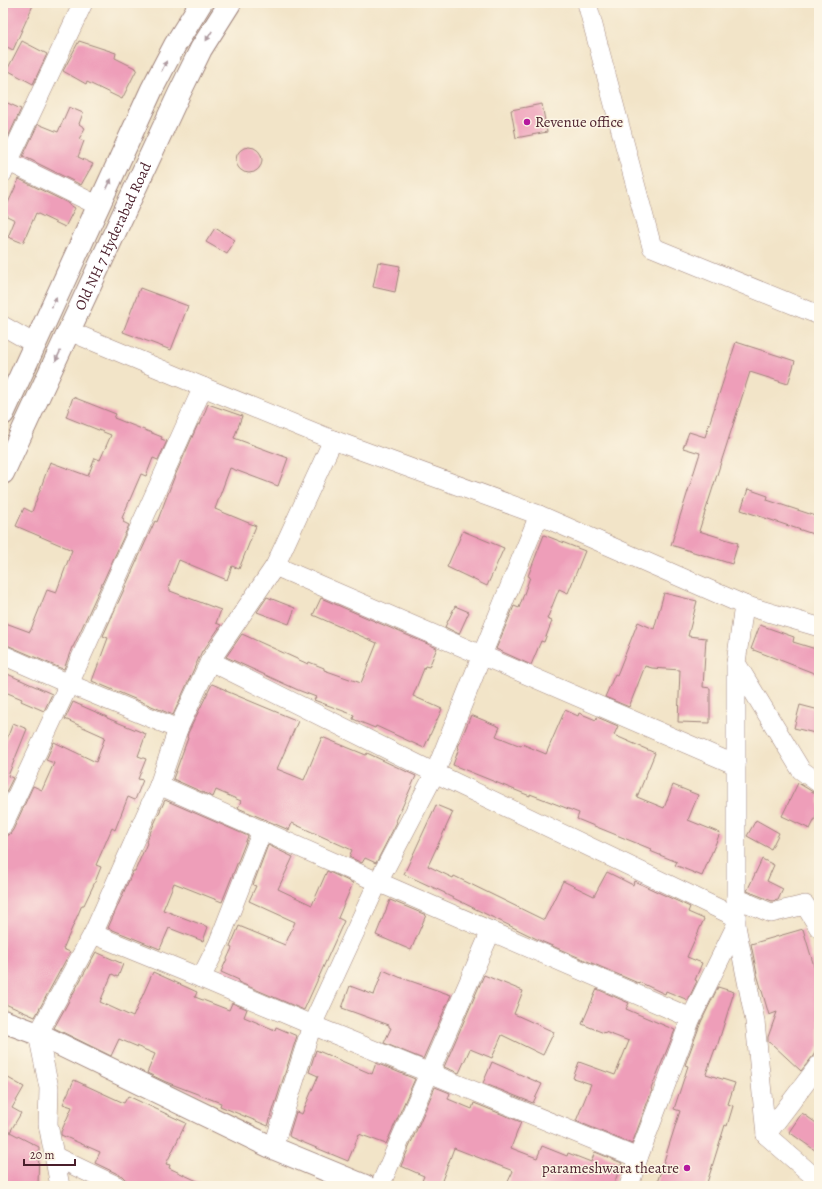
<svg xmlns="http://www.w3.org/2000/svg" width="822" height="1189" viewBox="0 0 822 1189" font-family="Alegreya,serif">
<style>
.building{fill:#ee9eb9}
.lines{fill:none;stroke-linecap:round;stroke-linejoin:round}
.minor-casing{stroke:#9e827a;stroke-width:20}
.secondary-casing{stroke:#9e827a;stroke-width:24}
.primary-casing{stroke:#9e827a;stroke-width:24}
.minor{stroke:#fff;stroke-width:19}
.secondary{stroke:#fff;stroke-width:22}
.primary{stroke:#fff;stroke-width:22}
.oneway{fill:#ae9aa0}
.poi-dot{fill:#b5179e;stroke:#fcf5e5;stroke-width:1.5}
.labels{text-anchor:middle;stroke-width:3;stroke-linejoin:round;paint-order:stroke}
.poi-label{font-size:15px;fill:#4a1f2b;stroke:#fcf5e5;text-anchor:start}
.street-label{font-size:15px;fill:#4a1f2b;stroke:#fcf5e5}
</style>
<rect width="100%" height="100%" fill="#fcf5e5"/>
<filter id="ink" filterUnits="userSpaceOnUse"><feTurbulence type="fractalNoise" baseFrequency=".025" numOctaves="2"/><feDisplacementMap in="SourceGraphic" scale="8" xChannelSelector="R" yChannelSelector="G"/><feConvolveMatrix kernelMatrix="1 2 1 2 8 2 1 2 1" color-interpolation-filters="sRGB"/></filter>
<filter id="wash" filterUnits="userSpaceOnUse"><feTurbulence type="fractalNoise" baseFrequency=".012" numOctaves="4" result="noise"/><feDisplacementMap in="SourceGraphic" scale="16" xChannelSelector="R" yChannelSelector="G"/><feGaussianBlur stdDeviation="0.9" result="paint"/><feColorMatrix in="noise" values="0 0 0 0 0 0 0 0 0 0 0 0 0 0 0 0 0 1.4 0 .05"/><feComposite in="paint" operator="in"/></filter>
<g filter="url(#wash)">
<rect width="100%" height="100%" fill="#f2e4c8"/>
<g id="blocks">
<g class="building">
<polygon points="3,3 34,3 13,50 3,45"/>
<polygon points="22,41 47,54 33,84 7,70"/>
<polygon points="79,41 116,53 115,58 137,69 122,99 87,82 86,84 63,71"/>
<polygon points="3,101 21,109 4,146 3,146"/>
<polygon points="542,104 547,132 516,138 511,110"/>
<polygon points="69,107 83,113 79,124 85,128 79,139 84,141 78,157 93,164 81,185 23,156 38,124 58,132"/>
<circle cx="249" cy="160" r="13"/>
<polygon points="19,179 70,204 70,205 75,208 65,227 36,213 23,243 8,237 15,220 3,214"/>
<polygon points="215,228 235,240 227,254 206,242"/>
<polygon points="378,262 400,266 395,292 373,287"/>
<polygon points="140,288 188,306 171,350 123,332"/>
<polygon points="736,342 795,361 788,384 750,372 699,531 738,543 732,564 671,545 700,453 683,448 689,432 705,437"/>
<polygon points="73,397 116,414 114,418 162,437 161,439 167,441 158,460 153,458 146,476 141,474 122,518 124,519 123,522 129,525 73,647 72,647 64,669 60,668 7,645 3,644 3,622 30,632 47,590 56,593 72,550 16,526 24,508 32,512 50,462 88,476 95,458 100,460 111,435 66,417"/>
<polygon points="208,404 242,416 234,438 288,458 278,486 230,468 215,509 256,526 239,569 232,566 227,580 179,560 168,588 170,589 170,591 221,610 216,623 221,625 203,651 202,651 173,715 92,681 108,638 103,636 155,521 157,522 174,478 198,424 200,425"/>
<polygon points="748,489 768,496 767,500 819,517 819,536 741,510"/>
<polygon points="463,531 504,548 487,586 447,567"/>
<polygon points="544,535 585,551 568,593 559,589 547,619 552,621 544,642 541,641 531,665 496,649 514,606 519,608 530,577 528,576"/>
<polygon points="664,593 697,601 688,636 706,638 703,687 710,688 710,723 678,722 680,670 652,668 645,666 629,707 605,697 615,674 617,675 638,622 654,629"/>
<polygon points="267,597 295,608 289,624 257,612"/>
<polygon points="321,598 437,648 429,667 425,666 413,696 442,709 424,748 376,726 375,728 353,719 354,715 314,700 316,697 298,690 226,657 242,634 308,664 309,662 324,668 324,670 361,683 377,643 313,615"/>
<polygon points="455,606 469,612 459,634 445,627"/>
<polygon points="760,625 794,637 793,642 819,650 819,675 751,649"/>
<polygon points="3,672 52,694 44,711 21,701 22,699 3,691"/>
<polygon points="212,684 226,690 226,691 298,721 277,769 304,780 322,737 366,755 367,753 416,776 396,821 397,822 376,863 365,858 362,863 349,857 352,850 292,823 289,830 238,808 241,801 216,790 213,797 173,779 188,738 187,737 188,733"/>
<polygon points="73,702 107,717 107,718 146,734 138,756 146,759 138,779 143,780 135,800 128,797 115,830 112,828 96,865 101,867 95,882 84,905 82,905 63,949 70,952 35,1017 3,1003 3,844 7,835 10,834 13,830 33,786 42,790 54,763 46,760 54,742 96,762 105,737 65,719"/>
<polygon points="800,705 819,710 819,734 794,728"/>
<polygon points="565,710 578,716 579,713 596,720 597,717 618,726 614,735 655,753 637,797 664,808 673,785 698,795 688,820 720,833 702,876 675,865 677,862 650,851 651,849 577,819 579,813 530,794 530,796 453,765 459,748 458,747 471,715 500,727 496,736 521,746 522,744 546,754"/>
<polygon points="13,723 27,729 8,776 13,778 5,794 3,793 3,749"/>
<polygon points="798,783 813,792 819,794 819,811 810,829 782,816"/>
<polygon points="165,800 248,836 222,902 174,883 163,910 208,927 203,941 169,928 160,949 108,928 133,871 135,871 147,843 146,842"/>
<polygon points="436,805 453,812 428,866 453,878 454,876 544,920 563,881 594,896 607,872 633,885 634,881 690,907 688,912 704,919 687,957 702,963 695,980 697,981 688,1000 666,991 665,994 639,982 638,983 543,942 445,894 445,893 404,874"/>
<polygon points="756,820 779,833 771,849 747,836"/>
<polygon points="268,845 293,857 278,889 312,905 327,871 353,883 338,918 344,921 304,1010 238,982 239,980 221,972 232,948 230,947 239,926 285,945 295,922 249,901 256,886 253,885"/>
<polygon points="762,859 774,865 767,881 783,889 778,900 772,901 747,891"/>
<polygon points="390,900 426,915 411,950 376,935"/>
<polygon points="803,929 819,983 819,1046 813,1056 801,1071 772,1044 768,1042 768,1037 777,1012 769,1015 757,974 751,944"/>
<polygon points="96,952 123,964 118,977 112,974 100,1002 133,1017 153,972 197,992 195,997 229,1010 232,1003 247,1009 244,1017 275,1030 276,1027 297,1036 268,1126 220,1106 221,1103 166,1082 147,1073 155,1054 119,1039 111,1056 54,1028"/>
<polygon points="383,970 399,977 451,995 423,1059 384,1043 391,1028 389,1027 389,1025 342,1008 350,986 374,995"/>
<polygon points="484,975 523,991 514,1014 554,1032 543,1055 502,1035 492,1058 470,1049 459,1073 444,1067"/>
<polygon points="718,987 734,992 716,1050 715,1049 706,1074 735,1083 728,1104 733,1106 727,1126 725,1125 706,1186 656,1186 680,1111 674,1109 688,1066 685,1065 701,1022"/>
<polygon points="597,989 629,1003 626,1009 675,1030 651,1089 652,1090 632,1144 576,1121 591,1084 573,1078 579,1062 615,1075 629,1041 605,1032 604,1033 582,1024"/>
<polygon points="316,1050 372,1074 376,1063 415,1079 386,1144 359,1134 348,1161 290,1137 289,1135 296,1112 302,1114 318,1076 309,1072"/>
<polygon points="492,1062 542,1084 533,1103 483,1083"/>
<polygon points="3,1075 24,1087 12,1108 21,1113 10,1132 39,1147 38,1186 3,1186"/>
<polygon points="74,1080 124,1103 128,1096 186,1123 166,1164 170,1165 169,1168 208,1186 128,1186 126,1180 122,1176 95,1163 100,1152 61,1135 61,1132 72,1107 63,1104"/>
<polygon points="435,1087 450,1093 448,1099 472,1109 474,1103 521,1122 511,1148 537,1158 542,1146 567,1156 568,1153 591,1162 595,1152 622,1163 613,1186 506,1186 513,1171 454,1148 440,1186 434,1186 422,1181 424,1176 401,1166"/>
<polygon points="802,1113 819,1125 819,1153 789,1132"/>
</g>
</g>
</g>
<g filter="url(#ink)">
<use href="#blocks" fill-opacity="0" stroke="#9e827a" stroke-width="1"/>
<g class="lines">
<defs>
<g id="minor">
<polyline points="587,3 652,247 819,315"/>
<polyline points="3,159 99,206"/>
<polyline points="3,173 83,3"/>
<polyline points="3,326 35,344"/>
<polyline points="203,387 333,440 539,515 744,605"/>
<polyline points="275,566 736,765"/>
<polyline points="819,627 744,605 736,663 801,770 819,783"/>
<polyline points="3,655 69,684 178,729"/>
<polyline points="210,661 435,773 736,917"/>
<polyline points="159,785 378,882 691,1018"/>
<polyline points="3,825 69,684 203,387 69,331"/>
<polyline points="736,898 771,913 805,905 819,928"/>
<polyline points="736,926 755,1021 766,1135 819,1181"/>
<polyline points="93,934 201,978 312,1025 638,1158"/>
<polyline points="201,978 218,944 262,831"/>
<polyline points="766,1135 819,1065"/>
<polyline points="273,1148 312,1025 378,882 435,773 482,655 539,515"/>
<polyline points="54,1156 117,1186"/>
<polyline points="60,1186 48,1124 49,1088 38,1034 93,934 159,785 178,729 210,661 275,566 333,440"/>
<polyline points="380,1186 491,931"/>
<polyline points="629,1186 638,1158 691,1018 736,926 736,663"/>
</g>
<polyline id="secondary" points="3,1021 38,1034 273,1148 365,1186"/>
<g id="primary">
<polyline points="3,414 152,89 175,45 201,3"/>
<path id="s1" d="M3,473L179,94L201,49L230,3"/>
</g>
</defs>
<use href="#minor" class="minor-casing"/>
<use href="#secondary" class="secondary-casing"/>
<use href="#primary" class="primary-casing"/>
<use href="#minor" class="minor"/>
<use href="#secondary" class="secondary"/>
<use href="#primary" class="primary"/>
</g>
<defs><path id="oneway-solid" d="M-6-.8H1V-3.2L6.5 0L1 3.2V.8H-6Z"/></defs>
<g class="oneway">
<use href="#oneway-solid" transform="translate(209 36) rotate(122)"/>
<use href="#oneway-solid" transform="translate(164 66) rotate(-63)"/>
<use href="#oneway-solid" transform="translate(109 184) rotate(-65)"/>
<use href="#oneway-solid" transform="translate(54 302) rotate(-65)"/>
<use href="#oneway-solid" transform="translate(58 356) rotate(115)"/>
</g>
</g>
<g class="poi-dot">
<circle cx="527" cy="122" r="4"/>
<circle cx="687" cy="1168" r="4"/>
</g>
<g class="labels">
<g class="poi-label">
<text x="535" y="127">Revenue office</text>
<text x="679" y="1173" text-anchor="end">parameshwara theatre</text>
</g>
<g class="street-label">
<text dy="5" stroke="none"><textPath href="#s1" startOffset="261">Old NH 7 Hyderabad Road</textPath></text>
</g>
</g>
<rect width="822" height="1189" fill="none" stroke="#fcf5e5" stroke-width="16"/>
<path d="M24 1159v6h51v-6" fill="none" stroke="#4a1f2b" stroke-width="2"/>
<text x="30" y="1159" font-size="12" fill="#4a1f2b" stroke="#fcf5e5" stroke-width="3" paint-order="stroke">20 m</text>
</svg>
